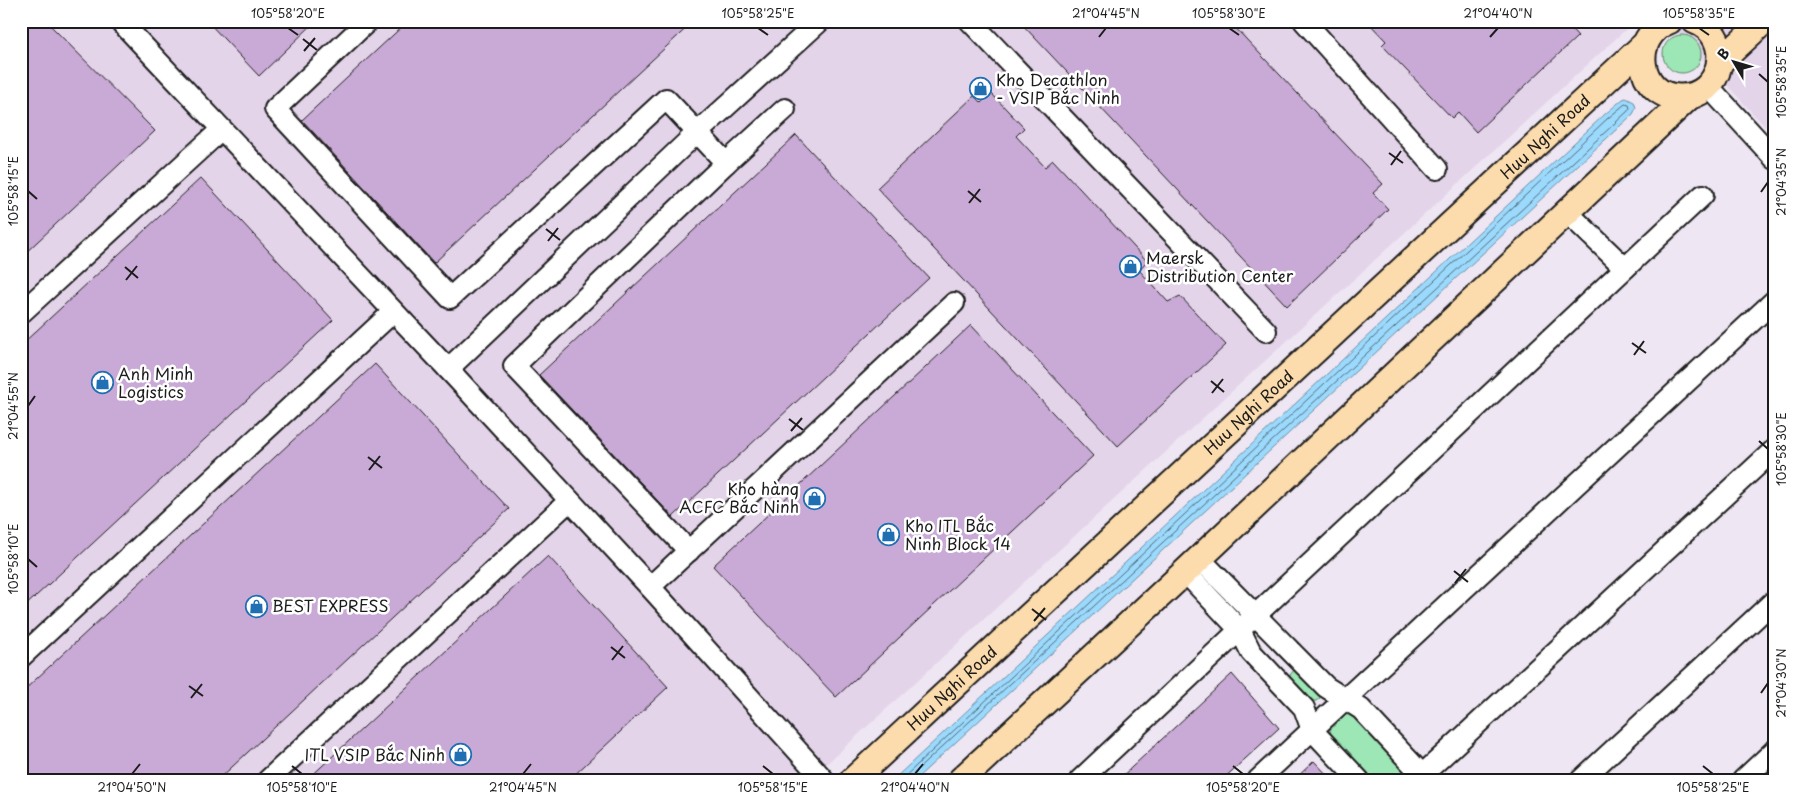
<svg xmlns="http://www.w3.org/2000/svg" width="1796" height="801" viewBox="0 0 1796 801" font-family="'Playpen Sans',sans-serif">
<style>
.built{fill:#e4d4ea}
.green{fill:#9de6b5;stroke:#5c8168}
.water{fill:#9cdafd;stroke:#698ea3}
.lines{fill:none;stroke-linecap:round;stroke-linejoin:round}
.shore{stroke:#4f6876;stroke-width:1}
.building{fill:#c9aad6;stroke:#1c1c1c}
.minor-casing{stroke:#1c1c1c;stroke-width:24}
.major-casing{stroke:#1c1c1c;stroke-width:29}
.minor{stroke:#fff;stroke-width:20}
.major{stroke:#fcdcac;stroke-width:25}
.ticks{fill:none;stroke:#1c1c1c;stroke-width:2}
.labels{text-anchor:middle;stroke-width:5;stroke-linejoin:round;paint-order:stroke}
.poi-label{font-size:16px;fill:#1c1c1c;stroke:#fff;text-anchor:start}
.street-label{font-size:16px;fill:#1c1c1c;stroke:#fff}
.neatline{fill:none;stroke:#1c1c1c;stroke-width:2}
.ticks-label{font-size:12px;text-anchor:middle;fill:#1c1c1c}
</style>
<rect width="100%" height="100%" fill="#efe6f3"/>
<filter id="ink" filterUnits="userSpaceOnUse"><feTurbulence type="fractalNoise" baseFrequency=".02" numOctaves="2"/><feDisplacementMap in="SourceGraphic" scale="10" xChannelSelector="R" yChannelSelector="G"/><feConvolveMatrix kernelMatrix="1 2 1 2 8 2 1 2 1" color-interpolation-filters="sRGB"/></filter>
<g filter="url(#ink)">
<g class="built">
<polygon points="21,21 1635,21 809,780 21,780"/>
<polygon points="1666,21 1775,21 1775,138 1728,86"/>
</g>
<g class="green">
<circle cx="1682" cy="54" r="19"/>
<polygon points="1294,670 1298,670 1320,692 1320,698 1316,701 1313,701 1290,678 1290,675"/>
<path d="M1350,714L1355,717L1417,780H1370L1332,738L1330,730C1335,722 1341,716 1350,714Z"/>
</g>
<polygon class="water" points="1626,98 1634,102 1636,108 1633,114 915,780 893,780 1604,115 1623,99"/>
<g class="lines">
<polyline class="shore" points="901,780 1607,119 1625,104 1629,105 1630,108 1628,111 914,773 912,780"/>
</g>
<g class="building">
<polygon points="21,21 46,21 155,131 21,257"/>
<polygon points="207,21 316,21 259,76"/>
<polygon points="408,21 694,21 434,263 302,120"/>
<polygon points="1019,21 1229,21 1383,184 1373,193 1388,209 1287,306"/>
<polygon points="1367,21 1564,21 1578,36 1476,132 1458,112 1452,118 1382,45 1386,41"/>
<polygon points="991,93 1024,128 1016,136 1045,167 1053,160 1147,261 1139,270 1168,302 1180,296 1226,345 1118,446 877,188 974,96 981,103"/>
<polygon points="796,135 929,278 673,517 539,375"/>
<polygon points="201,178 333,320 21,610 21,345"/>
<polygon points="971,325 1093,456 836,697 713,566"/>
<polygon points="375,364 509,509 218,780 21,780 21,693"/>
<polygon points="548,556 668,687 569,780 307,780"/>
<polygon points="1232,674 1279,728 1222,780 1118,780"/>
<polygon points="1314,761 1332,780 1294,780"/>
</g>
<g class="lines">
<defs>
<g id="minor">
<polyline points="120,21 448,369"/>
<polyline points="368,21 275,109 450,298 666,99 726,163 514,366 689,551"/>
<polyline points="820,21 685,144 448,369 650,587 824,780"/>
<polyline points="970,21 1266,331"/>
<polyline points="1304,21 1437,169"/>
<polyline points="1708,86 1775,159"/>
<polyline points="726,163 785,109"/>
<polyline points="1567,212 1625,268"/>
<polyline points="21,313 221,130"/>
<polyline points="1199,558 1326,687 1361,709 1427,780"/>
<polyline points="1185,572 1240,630 1251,652 1304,708 1312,730 1359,780"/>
<polyline points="650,587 954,303"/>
<polyline points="21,657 393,312"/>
<polyline points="1422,775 1775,449"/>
<polyline points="268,780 569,501"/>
<polyline points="1080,780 1703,195"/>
<polyline points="1258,780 1775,300"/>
<polyline points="1581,780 1775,600"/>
<polyline points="1743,780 1775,750"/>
</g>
<g id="major">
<path d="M1669,21C1629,36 1637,96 1679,97C1723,99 1736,36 1695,21"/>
<polyline points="1721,61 1764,21"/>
<path id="s1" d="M853,780L1645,44"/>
<polyline points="961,780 1185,572 1689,97"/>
</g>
</defs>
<use href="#minor" class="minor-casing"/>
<use href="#major" class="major-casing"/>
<use href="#minor" class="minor"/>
<use href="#major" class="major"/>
</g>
</g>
<path class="ticks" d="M288,28L298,35M758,28L768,35M1229,28L1239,35M1699,28L1709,35M1099,37L1106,28M1490,37L1498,28M303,39L317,50M304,51L315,38M1759,74L1768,82M1389,153L1403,163M1391,165L1401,151M28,191L37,199M968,191L981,202M1761,192L1768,182M969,203L980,189M546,229L560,240M548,241L558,228M125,267L138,278M126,280L137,266M1632,343L1646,353M1634,355L1644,341M1211,381L1224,392M1212,393L1223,379M28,406L35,396M789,419L803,430M791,431L802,418M1759,441L1768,449M368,457L382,468M369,470L380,456M28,559L37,567M1454,571L1468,582M1455,583L1466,569M1032,609L1046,620M1034,621L1045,608M611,647L625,658M612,660L623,646M189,686L203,696M1761,693L1768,683M191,698L202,684M292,766L302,774M763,766L773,774M1233,766L1243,774M1703,766L1713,774M132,774L140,764M523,774L531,764M915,774L923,764"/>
<defs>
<symbol id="shop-ring" viewBox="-11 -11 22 22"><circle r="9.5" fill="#fff" stroke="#1f6fb2" stroke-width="1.5"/><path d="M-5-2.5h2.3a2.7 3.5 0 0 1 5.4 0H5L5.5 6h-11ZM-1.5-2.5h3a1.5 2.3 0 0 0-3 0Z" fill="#1f6fb2"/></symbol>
</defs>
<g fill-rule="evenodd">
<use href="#shop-ring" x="968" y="76" width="25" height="25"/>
<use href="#shop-ring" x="1118" y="254" width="25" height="25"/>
<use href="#shop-ring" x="90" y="370" width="25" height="25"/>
<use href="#shop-ring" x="802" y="486" width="25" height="25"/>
<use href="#shop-ring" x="876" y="522" width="25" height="25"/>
<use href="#shop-ring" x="244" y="594" width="25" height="25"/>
<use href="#shop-ring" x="448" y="742" width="25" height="25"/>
</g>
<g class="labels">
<g class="poi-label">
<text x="996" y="86">Kho Decathlon<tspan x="996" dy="18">- VSIP Bắc Ninh</tspan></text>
<text x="1146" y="264">Maersk<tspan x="1146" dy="18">Distribution Center</tspan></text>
<text x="118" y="380">Anh Minh<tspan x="118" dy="18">Logistics</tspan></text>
<text x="799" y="495" text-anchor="end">Kho hàng<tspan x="799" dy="18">ACFC Bắc Ninh</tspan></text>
<text x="905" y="532">Kho ITL Bắc<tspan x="905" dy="18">Ninh Block 14</tspan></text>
<text x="272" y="612">BEST EXPRESS</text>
<text x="445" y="761" text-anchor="end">ITL VSIP Bắc Ninh</text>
</g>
<g class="street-label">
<text dy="6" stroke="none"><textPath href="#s1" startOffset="945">Huu Nghi Road</textPath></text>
<text dy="6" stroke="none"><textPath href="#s1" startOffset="540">Huu Nghi Road</textPath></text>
<text dy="6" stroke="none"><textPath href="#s1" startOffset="135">Huu Nghi Road</textPath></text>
</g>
</g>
<rect width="1796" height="801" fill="none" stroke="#fff" stroke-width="55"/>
<g transform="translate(1734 62) rotate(308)" stroke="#ffffff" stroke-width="4" paint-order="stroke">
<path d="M0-4L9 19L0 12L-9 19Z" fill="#1c1c1c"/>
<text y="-8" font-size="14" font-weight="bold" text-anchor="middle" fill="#1c1c1c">B</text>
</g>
<rect x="28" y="28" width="1740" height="746" class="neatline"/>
<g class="ticks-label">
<text x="288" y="18">105°58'20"E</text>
<text x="758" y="18">105°58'25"E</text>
<text x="1106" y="18">21°04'45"N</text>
<text x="1229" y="18">105°58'30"E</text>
<text x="1498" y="18">21°04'40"N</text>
<text x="1699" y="18">105°58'35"E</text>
<text transform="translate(1782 82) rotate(-90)" y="4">105°58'35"E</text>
<text transform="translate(1782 182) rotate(-90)" y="4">21°04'35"N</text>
<text transform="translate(14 191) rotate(-90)" y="4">105°58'15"E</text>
<text transform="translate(14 406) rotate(-90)" y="4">21°04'55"N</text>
<text transform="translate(1782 449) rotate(-90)" y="4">105°58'30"E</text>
<text transform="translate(14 559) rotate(-90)" y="4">105°58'10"E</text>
<text transform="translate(1782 683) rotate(-90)" y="4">21°04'30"N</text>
<text x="132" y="792">21°04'50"N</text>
<text x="302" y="792">105°58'10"E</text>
<text x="523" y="792">21°04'45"N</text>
<text x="773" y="792">105°58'15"E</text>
<text x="915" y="792">21°04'40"N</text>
<text x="1243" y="792">105°58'20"E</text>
<text x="1713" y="792">105°58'25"E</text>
</g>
</svg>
